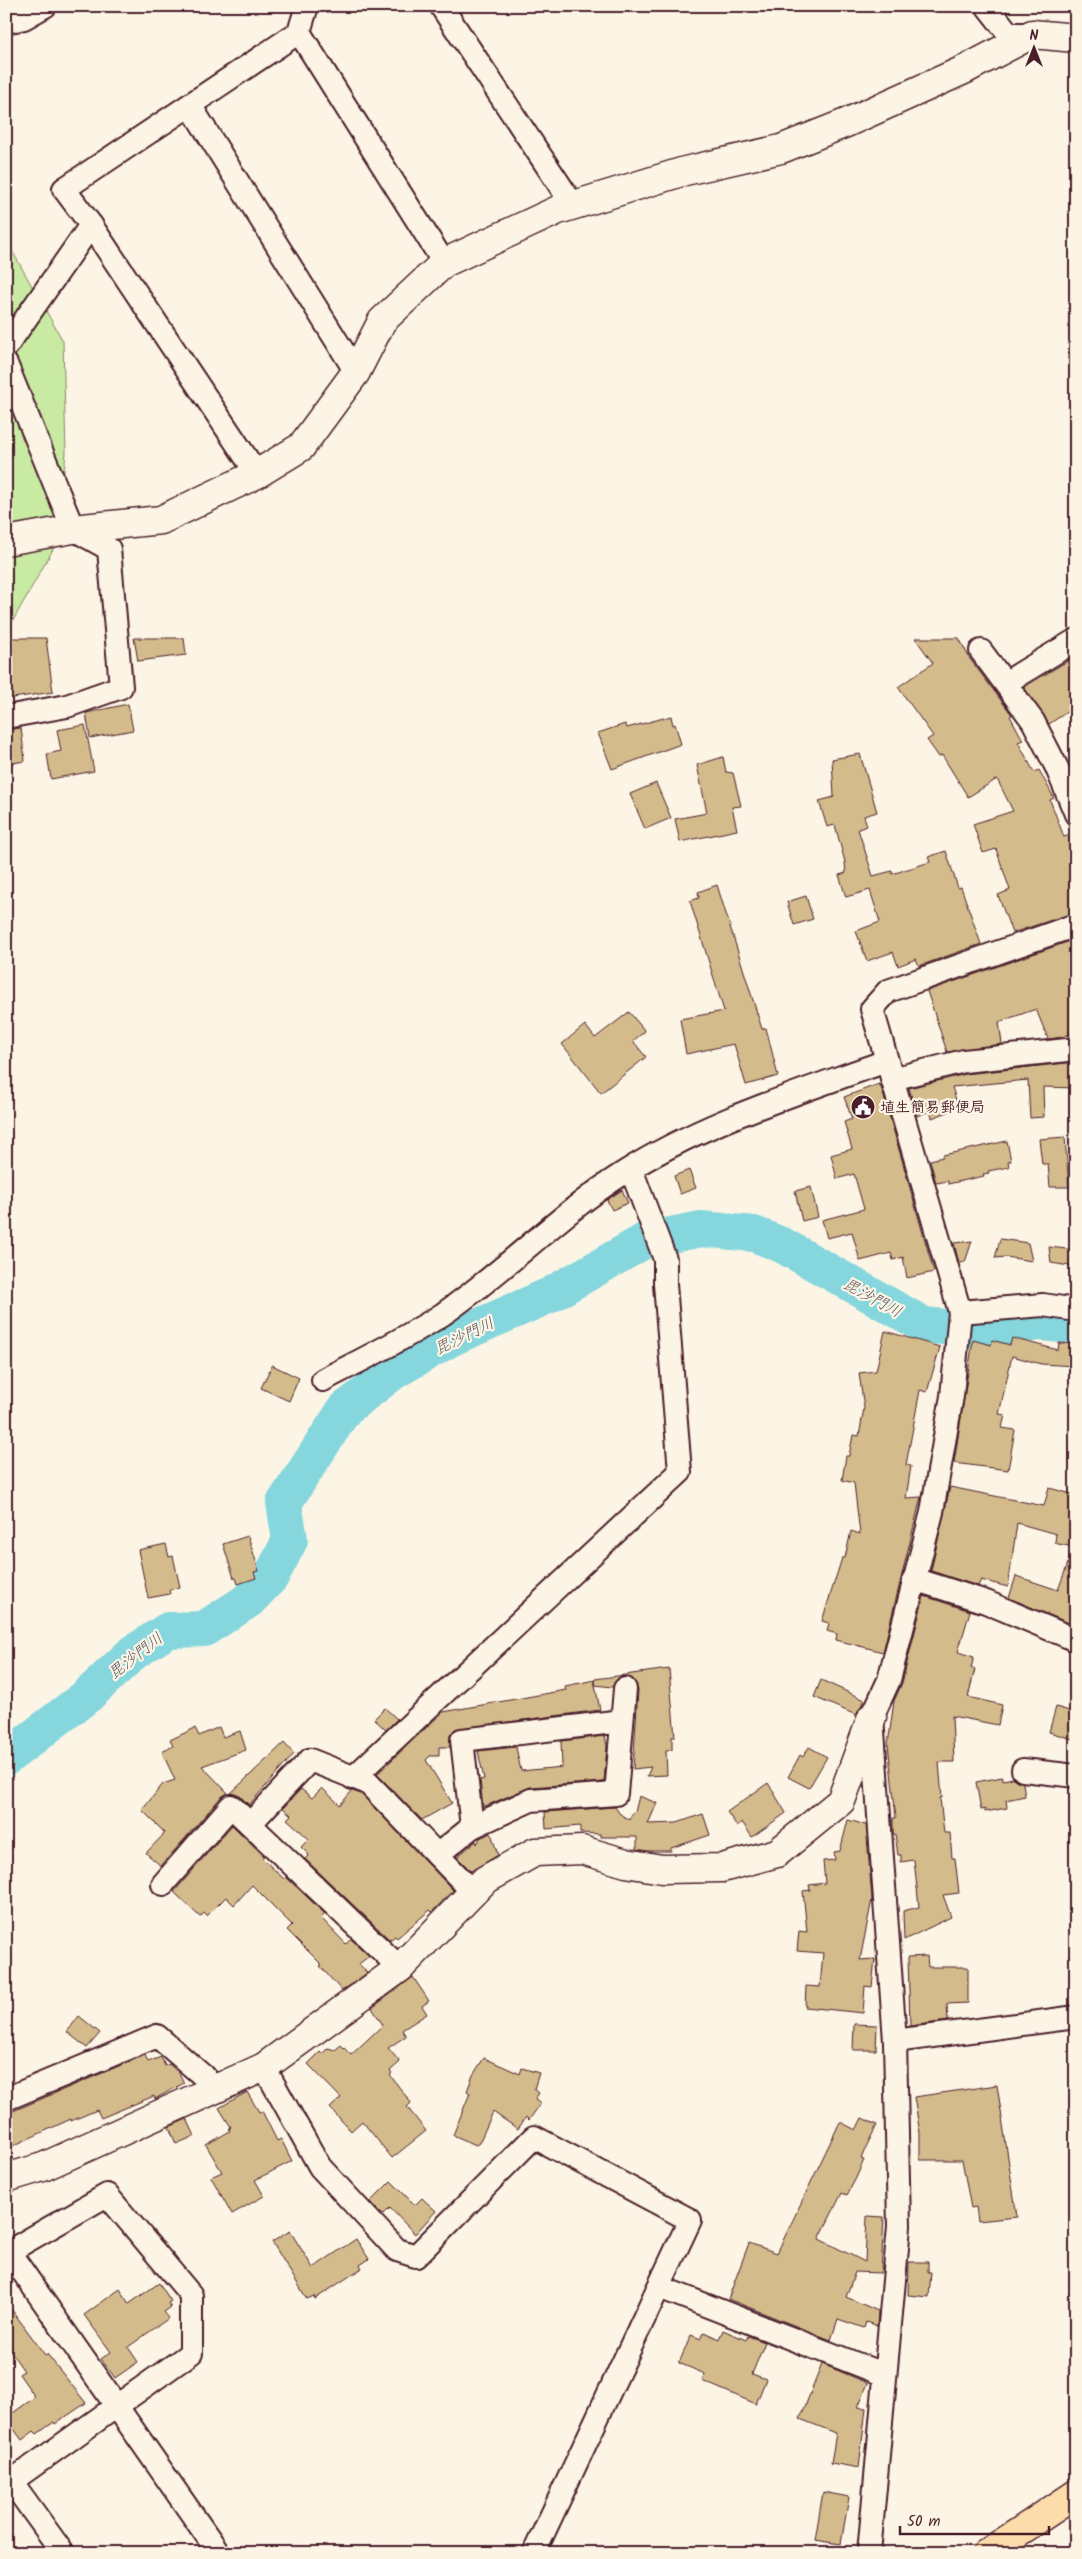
<svg xmlns="http://www.w3.org/2000/svg" width="1082" height="2559" viewBox="0 0 1082 2559" font-family="Kalam,'Klee One',sans-serif">
<style>
.green{fill:#c8eaa3;stroke:#898467}
.lines{fill:none;stroke-linecap:round;stroke-linejoin:round}
.river{stroke:#85d6dd;stroke-width:36}
.building{fill:#d4bb8b;stroke:#4a1f2b}
.minor-casing{stroke:#4a1f2b;stroke-width:26}
.tertiary-casing{stroke:#4a1f2b;stroke-width:31}
.primary-casing{stroke:#4a1f2b;stroke-width:31}
.minor{stroke:#fcf5e5;stroke-width:22}
.tertiary{stroke:#fcf5e5;stroke-width:28}
.primary{stroke:#fcdcab;stroke-width:28}
.labels{text-anchor:middle;stroke-width:4.5;stroke-linejoin:round;paint-order:stroke}
.poi-label{font-size:15px;font-weight:bold;fill:#4a1f2b;stroke:#fcf5e5;text-anchor:start}
.water-label{font-size:16px;font-style:italic;fill:#5c5660;stroke:#fcf5e5}
</style>
<rect width="100%" height="100%" fill="#fcf5e5"/>
<filter id="ink" filterUnits="userSpaceOnUse"><feTurbulence type="fractalNoise" baseFrequency=".02" numOctaves="2"/><feDisplacementMap in="SourceGraphic" scale="10" xChannelSelector="R" yChannelSelector="G"/><feConvolveMatrix kernelMatrix="1 2 1 2 8 2 1 2 1" color-interpolation-filters="sRGB"/></filter>
<g filter="url(#ink)">
<polygon class="green" points="6,240 63,341 66,453 56,544 6,633"/>
<g class="lines">
<polyline class="river" points="6,1758 87,1696 133,1653 168,1630 204,1629 249,1600 271,1577 290,1540 284,1503 345,1409 395,1371 452,1338 550,1295 646,1240 701,1229 754,1234 782,1245 924,1325 985,1331 1039,1323 1076,1326"/>
</g>
<g class="building">
<polygon points="6,638 46,638 53,692 6,699"/>
<polygon points="134,638 184,638 186,655 138,661"/>
<polygon points="915,638 959,638 970,659 1012,715 1010,716 1023,740 1018,742 1034,772 1039,770 1054,798 1050,800 1064,837 1076,833 1076,912 1012,933 998,895 1010,890 996,849 983,853 973,824 1013,811 997,779 968,797 942,755 939,757 927,740 933,736 898,687 933,663"/>
<polygon points="1076,656 1076,706 1049,724 1024,687"/>
<polygon points="128,704 133,730 90,738 86,713"/>
<polygon points="671,716 673,725 675,724 681,744 612,769 598,733 625,724 627,728"/>
<polygon points="85,725 94,771 51,779 47,754 61,751 57,730"/>
<polygon points="21,728 25,761 6,764 6,730"/>
<polygon points="860,754 877,812 864,816 867,826 858,829 873,876 892,871 892,874 930,862 928,857 946,851 958,888 961,887 981,944 919,966 916,959 898,966 893,952 867,961 856,931 880,922 870,890 846,897 839,875 846,873 845,862 835,825 827,827 819,801 834,797 832,759"/>
<polygon points="723,757 726,772 733,773 741,806 732,807 737,830 680,842 675,819 707,813 697,765"/>
<polygon points="656,783 671,818 645,829 630,794"/>
<polygon points="717,885 762,1029 766,1028 778,1076 746,1085 734,1044 686,1054 680,1019 724,1011 690,901 699,898 698,892"/>
<polygon points="806,896 813,919 794,925 787,902"/>
<polygon points="1076,939 1076,1032 1062,1037 1048,1039 1036,1009 999,1022 1002,1044 947,1052 927,991"/>
<polygon points="629,1012 645,1031 633,1041 646,1057 601,1093 562,1044 585,1025 595,1038"/>
<polygon points="1076,1062 1076,1088 1043,1087 1044,1117 1030,1118 1028,1080 952,1087 957,1103 946,1108 948,1112 932,1118 930,1111 917,1116 909,1088 966,1074"/>
<polygon points="879,1084 882,1090 934,1272 907,1278 903,1257 893,1260 891,1253 860,1261 852,1232 827,1238 822,1220 864,1209 854,1174 837,1179 831,1155 852,1149 844,1122 852,1119 844,1097"/>
<polygon points="1065,1137 1069,1187 1050,1187 1048,1164 1042,1164 1039,1139"/>
<polygon points="1007,1141 1011,1161 1008,1161 1009,1167 988,1171 989,1173 983,1174 984,1176 948,1184 948,1181 936,1183 930,1160 943,1157 943,1155"/>
<polygon points="689,1170 696,1188 680,1194 674,1176"/>
<polygon points="811,1187 818,1217 802,1221 795,1191"/>
<polygon points="622,1190 628,1203 612,1210 607,1200"/>
<polygon points="1000,1239 1028,1243 1032,1261 1006,1257 995,1258"/>
<polygon points="972,1241 965,1262 959,1263 954,1243"/>
<polygon points="1049,1247 1076,1250 1076,1267 1051,1263"/>
<polygon points="885,1331 940,1347 927,1392 920,1390 906,1465 911,1466 906,1498 921,1497 883,1652 836,1640 837,1634 827,1631 829,1623 822,1621 842,1558 845,1558 851,1531 860,1534 854,1483 842,1480 846,1456 849,1456 853,1435 859,1436 864,1408 859,1373 876,1371"/>
<polygon points="1012,1338 1058,1350 1059,1343 1076,1344 1076,1366 1041,1364 1012,1356 999,1414 1005,1415 1002,1428 1015,1430 1008,1470 954,1463 973,1340 991,1345 992,1340 1010,1345"/>
<polygon points="272,1365 299,1378 289,1401 261,1388"/>
<polygon points="950,1487 1044,1506 1049,1488 1076,1495 1076,1604 1069,1623 1009,1598 1016,1576 1058,1590 1074,1547 1058,1544 1055,1542 1056,1534 1017,1523 1008,1587 981,1580 978,1586 931,1571"/>
<polygon points="248,1536 259,1571 254,1572 256,1578 238,1584 236,1578 234,1578 223,1544"/>
<polygon points="166,1544 169,1557 173,1556 180,1587 169,1590 170,1594 148,1598 138,1550"/>
<polygon points="924,1596 970,1611 958,1652 974,1657 971,1668 975,1669 968,1697 1002,1705 998,1725 952,1716 954,1762 939,1762 942,1798 940,1798 944,1833 950,1833 952,1858 955,1858 959,1893 943,1895 951,1917 904,1940 903,1911 919,1907 914,1860 901,1862 901,1855 898,1855 895,1834 893,1834 893,1818 896,1818 888,1744 894,1701 902,1683"/>
<polygon points="669,1669 675,1737 672,1737 672,1750 666,1751 667,1775 647,1776 651,1767 633,1769 638,1690 633,1679 626,1676 619,1677 612,1687 595,1685 600,1710 455,1729 450,1735 450,1747 439,1747 439,1756 430,1756 426,1760 452,1803 422,1820 377,1774 443,1712 566,1690 565,1686 595,1680 595,1685 595,1679"/>
<polygon points="821,1680 865,1700 856,1715 814,1697"/>
<polygon points="1056,1707 1076,1713 1076,1740 1049,1732"/>
<polygon points="385,1708 397,1719 386,1730 374,1719"/>
<polygon points="219,1727 223,1737 240,1731 246,1750 202,1766 228,1793 221,1797 161,1866 146,1853 165,1833 142,1810 163,1784 175,1780 162,1752 173,1746 170,1740 195,1728 199,1736"/>
<polygon points="605,1736 607,1746 604,1781 602,1781 604,1782 530,1787 483,1807 480,1780 484,1779 478,1751 516,1747 521,1771 562,1767 561,1741"/>
<polygon points="284,1743 294,1754 249,1805 240,1796 231,1793"/>
<polygon points="809,1747 827,1757 809,1788 788,1777 800,1755 803,1757"/>
<polygon points="1002,1777 1003,1780 1013,1778 1023,1783 1025,1796 1006,1800 1007,1808 985,1812 985,1809 981,1810 976,1782"/>
<polygon points="768,1783 786,1813 752,1837 742,1822 737,1826 727,1812"/>
<polygon points="322,1788 340,1805 352,1791 361,1794 453,1890 432,1912 430,1910 397,1938 395,1936 390,1940 305,1859 309,1855 301,1847 309,1839 287,1819 291,1815 283,1808 301,1789 312,1798"/>
<polygon points="639,1796 657,1803 648,1824 677,1823 703,1814 710,1835 671,1848 671,1851 648,1851 637,1849 637,1837 601,1837 601,1834 580,1833 580,1826 546,1829 545,1812 615,1807 620,1814 629,1820 633,1812 635,1812"/>
<polygon points="848,1820 866,1825 872,1899 860,1960 875,1959 872,1987 865,1986 863,2013 805,2007 806,1986 820,1987 823,1953 797,1951 799,1931 807,1932 803,1891 810,1890 809,1885 825,1883 823,1861 835,1860 834,1852 840,1851"/>
<polygon points="232,1825 264,1856 262,1858 284,1879 286,1877 325,1914 321,1918 346,1944 351,1939 369,1956 359,1964 367,1973 342,1991 320,1966 322,1965 287,1930 292,1925 252,1885 234,1905 226,1897 207,1916 204,1913 200,1917 174,1892"/>
<polygon points="491,1833 498,1855 471,1871 457,1857 476,1841 477,1844 480,1838"/>
<polygon points="927,1956 928,1967 968,1967 968,2003 947,2004 948,2021 910,2026 908,1957"/>
<polygon points="413,1977 429,2001 422,2006 427,2014 402,2030 406,2036 388,2048 400,2062 390,2071 392,2073 390,2075 411,2103 407,2107 426,2131 392,2158 362,2121 351,2131 330,2108 341,2098 308,2064 320,2052 322,2054 328,2048 335,2050 341,2045 351,2055 383,2025 372,2008"/>
<polygon points="79,2016 100,2033 87,2048 67,2032"/>
<polygon points="854,2024 877,2025 876,2050 853,2050"/>
<polygon points="145,2055 148,2062 161,2057 165,2066 169,2064 179,2073 184,2083 155,2099 154,2096 101,2118 97,2110 71,2121 71,2119 6,2149 6,2114"/>
<polygon points="484,2058 520,2074 522,2068 539,2073 534,2089 539,2093 535,2099 541,2103 529,2120 526,2117 518,2129 493,2112 479,2143 476,2145 453,2135 470,2093 467,2091 473,2075"/>
<polygon points="997,2085 1017,2217 978,2221 976,2207 971,2208 962,2160 920,2160 920,2133 914,2097"/>
<polygon points="247,2092 259,2112 262,2111 277,2141 281,2139 292,2161 255,2180 264,2196 232,2214 211,2177 222,2172 206,2145 230,2131 229,2129 231,2127 219,2108"/>
<polygon points="862,2118 877,2125 865,2149 861,2159 864,2160 856,2178 847,2195 842,2193 819,2239 865,2262 867,2216 884,2217 881,2273 855,2272 846,2297 878,2311 877,2326 866,2322 864,2328 838,2319 831,2340 728,2299 749,2243 777,2253 840,2122 856,2130"/>
<polygon points="187,2119 195,2136 176,2144 169,2127"/>
<polygon points="391,2181 415,2205 422,2198 436,2211 415,2234 390,2208 383,2215 370,2202"/>
<polygon points="290,2231 313,2268 356,2239 369,2259 360,2265 362,2268 315,2299 314,2296 307,2299 272,2242"/>
<polygon points="909,2262 928,2262 928,2272 931,2272 929,2297 908,2295"/>
<polygon points="159,2283 171,2301 168,2303 171,2307 164,2312 169,2318 128,2347 138,2362 115,2378 101,2359 111,2352 84,2315 120,2289 129,2304"/>
<polygon points="6,2302 45,2355 47,2354 86,2403 55,2424 54,2422 37,2434 34,2431 22,2440 6,2418 35,2397 19,2374 24,2371 6,2345"/>
<polygon points="723,2330 746,2340 748,2336 765,2342 752,2374 766,2379 756,2404 702,2381 705,2374 679,2363 691,2335 701,2339 704,2332 719,2339"/>
<polygon points="822,2364 868,2383 858,2407 866,2408 859,2468 831,2463 836,2433 800,2419"/>
<polygon points="823,2492 849,2497 841,2544 815,2540"/>
</g>
<g class="lines">
<defs>
<g id="minor">
<polyline points="441,6 573,205"/>
<polyline points="987,6 1009,34 1032,34"/>
<polyline points="6,22 24,18 45,6"/>
<polyline points="299,32 444,263"/>
<polyline points="190,105 356,372"/>
<polyline points="6,347 91,225"/>
<polyline points="6,364 73,529 109,549 121,687 67,706 6,717"/>
<polyline points="257,474 91,225 64,189 299,32 307,6"/>
<polyline points="981,651 1033,721 1056,766 1076,814"/>
<polyline points="1005,683 1076,640"/>
<polyline points="892,1079 964,1061 1076,1049"/>
<polyline points="960,1312 1043,1305 1076,1310"/>
<path d="M323,1380C363,1359 405,1339 443,1314C505,1271 558,1215 622,1174C703,1122 796,1094 886,1061"/>
<polyline points="914,1579 986,1602 1076,1640"/>
<polyline points="1023,1770 1076,1776"/>
<polyline points="353,1778 680,1472 665,1284 665,1259 631,1169"/>
<polyline points="250,1824 310,1760 368,1783 473,1892"/>
<polyline points="472,1827 531,1800 616,1794 625,1689"/>
<polyline points="437,1855 472,1827 462,1740 622,1721"/>
<polyline points="163,1884 231,1806 400,1968"/>
<polyline points="895,2041 1076,2017"/>
<polyline points="264,2067 320,2167 397,2250 416,2256 534,2137 690,2220 534,2553"/>
<polyline points="6,2099 157,2036 217,2088"/>
<polyline points="9,2252 219,2553"/>
<polyline points="6,2253 107,2195 191,2295 191,2353 6,2485"/>
<polyline points="659,2287 885,2375"/>
<polyline points="6,2474 63,2553"/>
<polyline points="869,2553 899,2226 895,2041 872,1717 889,1680 932,1512 952,1396 960,1312 872,1009 888,991 1076,925"/>
</g>
<g id="tertiary">
<polyline points="6,541 73,529 161,520 257,474 301,447 356,372 382,321 444,263 489,242 558,210 685,171 781,149 846,123 966,69 1032,34 1076,38"/>
<polyline points="6,2178 43,2167 264,2067 400,1968 485,1880 535,1852 582,1850 626,1863 662,1869 722,1868 777,1853 841,1801 872,1717"/>
</g>
<polyline id="primary" points="987,2553 1076,2494"/>
</defs>
<use href="#minor" class="minor-casing"/>
<use href="#tertiary" class="tertiary-casing"/>
<use href="#primary" class="primary-casing"/>
<use href="#minor" class="minor"/>
<use href="#tertiary" class="tertiary"/>
<use href="#primary" class="primary"/>
</g>
</g>
<defs>
<symbol id="civic-disc" viewBox="-11 -11 22 22"><circle r="9.5" fill="#4a1f2b" stroke="#fcf5e5"/><path d="M-.6-6.5H3V-4.5H.6V-3L4-1V1h2V6H-6V1h2V-1L-.6-3ZM-1.2 2.5V6h2.4V2.5Z" fill="#fff"/></symbol>
</defs>
<g fill-rule="evenodd">
<use href="#civic-disc" x="849" y="1093" width="28" height="28"/>
</g>
<g class="labels">
<g class="poi-label">
<text x="880" y="1112">埴生簡易郵便局</text>
</g>
<g class="water-label">
<text transform="translate(873 1297) rotate(29)" y="6">毘沙門川</text>
<text transform="translate(464 1335) rotate(-26)" y="6">毘沙門川</text>
<text transform="translate(135 1655) rotate(-38)" y="6">毘沙門川</text>
</g>
</g>
<rect width="1082" height="2559" fill="none" stroke="#fcf5e5" stroke-width="25"/>
<rect x="12" y="12" width="1057" height="2534" fill="none" stroke="#4a1f2b" stroke-width="2" filter="url(#ink)"/>
<g transform="translate(1034 48)" stroke="#fcf5e5" stroke-width="4" paint-order="stroke">
<path d="M0-4L9 19L0 12L-9 19Z" fill="#4a1f2b"/>
<text y="-8" font-size="14" font-weight="bold" text-anchor="middle" fill="#4a1f2b">N</text>
</g>
<path d="M900 2526v8h149v-8" fill="none" stroke="#4a1f2b" stroke-width="2.5"/>
<text x="907" y="2526" font-size="15" fill="#4a1f2b" stroke="#fcf5e5" stroke-width="4" paint-order="stroke">50 m</text>
</svg>
